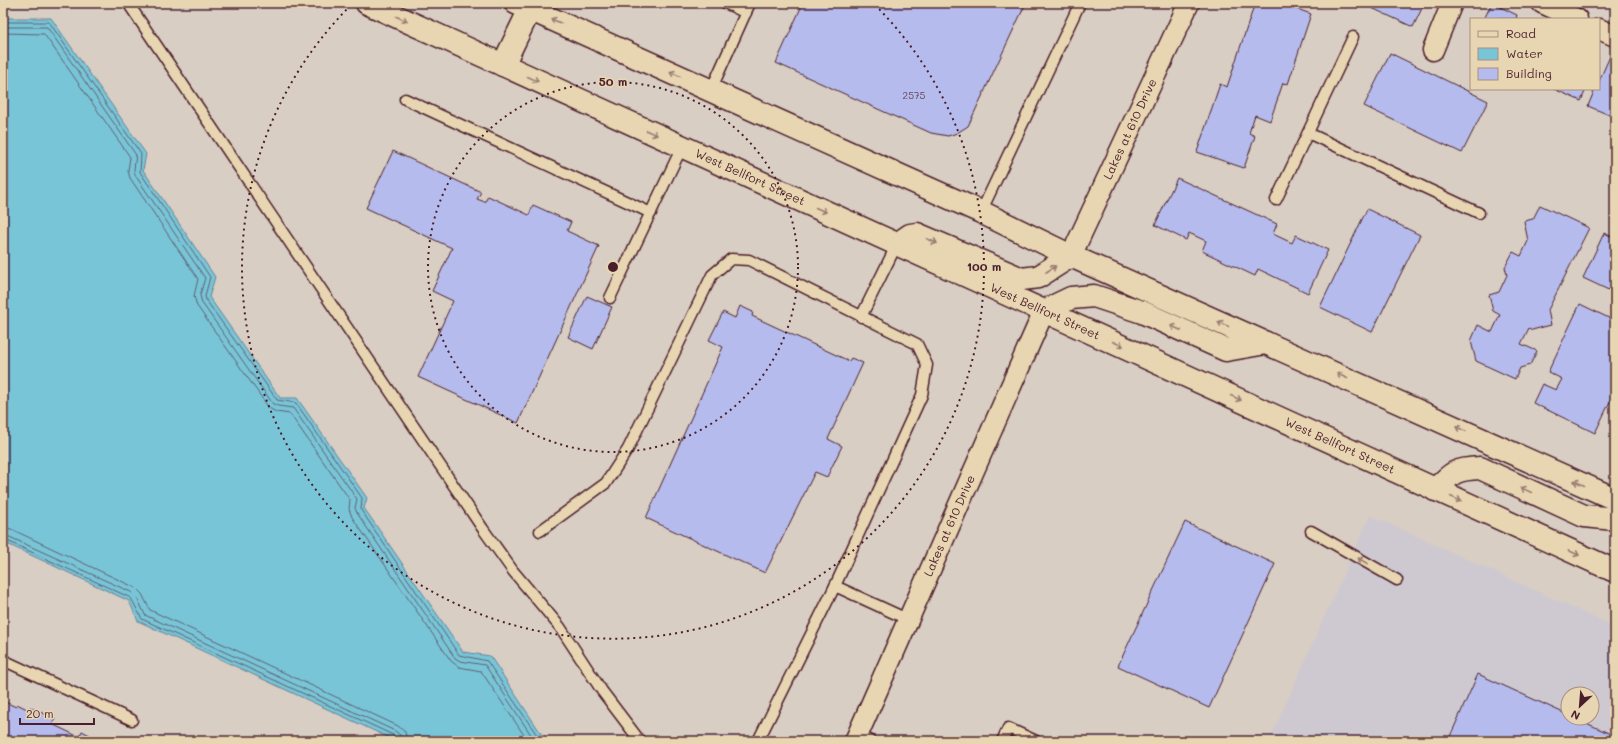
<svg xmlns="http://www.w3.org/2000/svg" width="1618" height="744" viewBox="0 0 1618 744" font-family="Mali,sans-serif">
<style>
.built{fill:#cec9d0;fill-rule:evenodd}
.water{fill:#79c5d8;stroke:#668393}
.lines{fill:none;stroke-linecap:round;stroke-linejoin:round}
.shore{stroke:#5d6170;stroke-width:1}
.building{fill:#b5bced;stroke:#4a1f2b}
.service-casing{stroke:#4a1f2b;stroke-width:13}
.minor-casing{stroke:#4a1f2b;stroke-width:23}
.secondary-casing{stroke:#4a1f2b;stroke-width:25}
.service{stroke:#e8d6b3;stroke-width:10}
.minor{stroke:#e8d6b3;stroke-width:20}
.secondary{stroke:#e8d6b3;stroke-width:22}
.oneway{stroke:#997a6f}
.ring{fill:none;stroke:#4a1f2b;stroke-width:2;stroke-dasharray:2 4}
.labels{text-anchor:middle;stroke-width:3;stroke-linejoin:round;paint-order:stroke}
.number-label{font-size:10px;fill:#65465c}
.street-label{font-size:12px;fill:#4a1f2b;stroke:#e8d6b3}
.centre{fill:#4a1f2b;stroke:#e8d6b3;stroke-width:2}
.ring-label{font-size:12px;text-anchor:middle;font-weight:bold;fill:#4a1f2b;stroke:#e8d6b3;stroke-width:3;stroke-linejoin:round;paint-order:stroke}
</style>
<rect width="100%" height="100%" fill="#d9cec4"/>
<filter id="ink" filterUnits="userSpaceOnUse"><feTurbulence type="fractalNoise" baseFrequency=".025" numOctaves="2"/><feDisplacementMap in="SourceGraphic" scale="8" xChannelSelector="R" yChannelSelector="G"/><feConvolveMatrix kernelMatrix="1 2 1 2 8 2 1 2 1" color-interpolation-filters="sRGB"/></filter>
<g filter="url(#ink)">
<path class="built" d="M1370,515L1615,627V741H1269ZM1568,694H1592V718H1568Z"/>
<polygon class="water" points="3,18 51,18 146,154 143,170 215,277 209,297 280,398 297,398 367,498 364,508 463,652 490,656 546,741 396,741 138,621 129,601 3,542"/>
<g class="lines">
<g class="shore">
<polyline points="3,22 49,22 141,154 140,172 210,277 205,296 206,300 277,400 296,403 362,498 361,510 459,655 487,661 541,741"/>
<polyline points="3,27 47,27 136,155 134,169 135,175 205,278 200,295 202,303 273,404 278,406 293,408 357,499 355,508 357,513 455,658 460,661 485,665 535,741"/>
<polyline points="3,33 44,34 130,157 128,171 130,178 198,279 194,296 197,306 269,408 276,412 290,414 350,500 349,509 352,517 451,661 459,667 481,671 528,741"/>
<polyline points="3,528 11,529 136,588 142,594 150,610 398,726 405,732 407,741"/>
<polyline points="3,534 133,593 137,597 145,615 395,731 400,735 401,741"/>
<polyline points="3,539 131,598 142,619 393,735 396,741"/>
</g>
</g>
<g class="building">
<polygon points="803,3 1026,3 968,126 957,133 948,136 931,133 776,63"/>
<polygon points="1255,3 1280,3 1311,14 1288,84 1283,83 1270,121 1255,115 1249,133 1255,136 1244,168 1197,152 1220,84 1227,87"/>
<polygon points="1361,3 1422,3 1424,4 1413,27"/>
<polygon points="1492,3 1517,15 1516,19 1484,19"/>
<polygon points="1390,53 1488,101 1462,153 1364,106"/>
<polygon points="1611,54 1615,56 1614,117 1588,106 1595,89 1599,89 1599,81"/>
<polygon points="1554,89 1586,89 1581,101"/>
<polygon points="393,151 481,192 477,199 485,202 488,196 529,215 533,205 571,222 567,231 599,246 518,423 418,377 453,301 432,291 452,248 366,208"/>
<polygon points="1177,178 1277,224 1273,234 1292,243 1296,235 1328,250 1308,293 1258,269 1255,276 1202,251 1206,241 1189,233 1186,240 1155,225"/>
<polygon points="1540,205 1589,228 1548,310 1551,325 1532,330 1529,328 1521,344 1537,351 1530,365 1520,368 1515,379 1476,361 1471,341 1478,325 1492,332 1500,315 1493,311 1489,295 1499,292 1507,275 1505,267 1513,252 1521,256 1528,241 1524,221 1533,219"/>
<polygon points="1367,209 1420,235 1372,332 1320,307"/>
<polygon points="1604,233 1615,238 1615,293 1583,278"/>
<polygon points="587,296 612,307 593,349 568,337"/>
<polygon points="1580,304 1615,321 1615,391 1595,433 1533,403 1542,384 1556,390 1562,379 1548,372"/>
<polygon points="740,306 753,312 752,316 849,361 851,358 863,363 828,439 842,446 827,477 815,472 765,573 646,518 723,347 709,340 723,312 735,318"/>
<polygon points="1185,522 1275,564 1209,708 1118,666"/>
<polygon points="1478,674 1568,715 1568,718 1575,718 1615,736 1615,741 1448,741"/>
<polygon points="3,701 16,707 17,704 29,710 30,707 55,719 52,724 79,737 82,731 101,741 3,741"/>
</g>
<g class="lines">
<defs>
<g id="service">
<polyline points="128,3 483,529 513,571 560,627 602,691 640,741"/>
<polyline points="725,3 746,13"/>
<polyline points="711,90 750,3"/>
<polyline points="405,99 651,213"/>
<polyline points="1308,133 1479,213"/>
<polyline points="1276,200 1353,37"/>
<polyline points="981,212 1080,3"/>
<polyline points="610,298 682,147"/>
<polyline points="861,317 897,244"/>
<polyline points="540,531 606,483 628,449 712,275 731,259 749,260 917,344 927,365 922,395 835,586"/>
<polyline points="1311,531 1397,580"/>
<polyline points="3,660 132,720"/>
<polyline points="858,735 871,741"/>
<polyline points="758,741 835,586 909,620"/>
<polyline points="1002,741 1008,728 1036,741"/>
</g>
<g id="minor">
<polyline points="1542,3 1577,19"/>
<polyline points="1599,29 1615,36"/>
<polyline points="1433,50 1452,3"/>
<path id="s1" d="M1071,256L1189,3"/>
<path id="s2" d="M855,741L1044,311"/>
</g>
<g id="secondary">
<path id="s3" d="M367,3L1615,571"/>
<polyline points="516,3 981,212 1071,256 1615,499"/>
<polyline points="503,65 530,9"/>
<polyline points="897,244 910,235 917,234 1022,279 1038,277 1071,256"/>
<polyline points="1044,311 1071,298 1094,296 1142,312 1226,350 1266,343"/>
<path d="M1435,490C1452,472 1456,469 1480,468L1584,516L1615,519"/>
</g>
</defs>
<use href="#service" class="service-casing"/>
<use href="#minor" class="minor-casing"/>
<use href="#secondary" class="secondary-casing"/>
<use href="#service" class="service"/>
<use href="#minor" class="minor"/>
<use href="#secondary" class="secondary"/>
</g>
<defs><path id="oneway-shaft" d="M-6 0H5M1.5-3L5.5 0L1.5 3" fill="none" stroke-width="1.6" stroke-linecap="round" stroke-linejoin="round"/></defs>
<g class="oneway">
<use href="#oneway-shaft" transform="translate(402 19) rotate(24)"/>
<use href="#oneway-shaft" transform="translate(556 21) rotate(-156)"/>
<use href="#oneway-shaft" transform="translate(675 74) rotate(-156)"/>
<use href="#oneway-shaft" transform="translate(533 79) rotate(25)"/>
<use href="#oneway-shaft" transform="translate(652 133) rotate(25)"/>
<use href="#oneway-shaft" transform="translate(821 210) rotate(24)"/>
<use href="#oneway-shaft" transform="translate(932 241) rotate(24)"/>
<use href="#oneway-shaft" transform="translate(1051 269) rotate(-33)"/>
<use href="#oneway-shaft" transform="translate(1223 324) rotate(-156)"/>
<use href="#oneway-shaft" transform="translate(1176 328) rotate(-156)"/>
<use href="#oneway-shaft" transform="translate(1118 344) rotate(24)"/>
<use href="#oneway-shaft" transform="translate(1342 376) rotate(-156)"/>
<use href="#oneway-shaft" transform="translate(1236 398) rotate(24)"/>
<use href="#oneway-shaft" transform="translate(1461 429) rotate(-156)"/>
<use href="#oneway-shaft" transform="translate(1579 483) rotate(-156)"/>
<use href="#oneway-shaft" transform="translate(1526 490) rotate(-155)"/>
<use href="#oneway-shaft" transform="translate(1456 499) rotate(24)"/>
<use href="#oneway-shaft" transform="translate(1574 553) rotate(24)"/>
<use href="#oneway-shaft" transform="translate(1363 561) rotate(-150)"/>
</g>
</g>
<g class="ring">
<circle cx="613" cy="267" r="185"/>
<path d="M875 5A371 371 0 1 1 351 5"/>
</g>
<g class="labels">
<g class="number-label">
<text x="914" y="99">2575</text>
</g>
<g class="street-label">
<text dy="4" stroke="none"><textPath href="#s1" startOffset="140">Lakes at 610 Drive</textPath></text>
<text dy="4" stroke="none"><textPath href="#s3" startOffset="421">West Bellfort Street</textPath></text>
<text dy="4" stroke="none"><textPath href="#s3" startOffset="745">West Bellfort Street</textPath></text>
<text dy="4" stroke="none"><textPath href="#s3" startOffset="1069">West Bellfort Street</textPath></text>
<text dy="4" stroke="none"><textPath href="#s2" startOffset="235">Lakes at 610 Drive</textPath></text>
</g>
</g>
<circle cx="613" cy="267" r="6" class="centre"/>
<g class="ring-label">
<text x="613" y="86">50 m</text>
<text x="984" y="271">100 m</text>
</g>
<rect width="1618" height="744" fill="none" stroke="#e8d6b3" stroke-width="16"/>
<rect x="8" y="8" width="1602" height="728" fill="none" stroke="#4a1f2b" stroke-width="1.5" filter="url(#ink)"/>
<rect x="1470" y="18" width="130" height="72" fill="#e8d6b3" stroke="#a98d7d"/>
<rect x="1478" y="31" width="20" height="6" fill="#e8d6b3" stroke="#a98d7d"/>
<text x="1506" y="38" font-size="12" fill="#4a1f2b">Road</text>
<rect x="1478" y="48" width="20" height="12" fill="#79c5d8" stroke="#a98d7d"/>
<text x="1506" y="58" font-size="12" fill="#4a1f2b">Water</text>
<rect x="1478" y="68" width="20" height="12" fill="#b5bced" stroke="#a98d7d"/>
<text x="1506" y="78" font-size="12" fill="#4a1f2b">Building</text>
<g transform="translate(1580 706) rotate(206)"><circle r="19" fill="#e8d6b3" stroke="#a98d7d"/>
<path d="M0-3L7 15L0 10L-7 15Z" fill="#4a1f2b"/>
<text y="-6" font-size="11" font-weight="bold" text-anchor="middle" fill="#4a1f2b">N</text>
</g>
<path d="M20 718v6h74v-6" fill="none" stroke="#4a1f2b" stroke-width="2"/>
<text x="26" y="718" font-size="12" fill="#4a1f2b" stroke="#e8d6b3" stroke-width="3" paint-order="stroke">20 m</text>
</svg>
